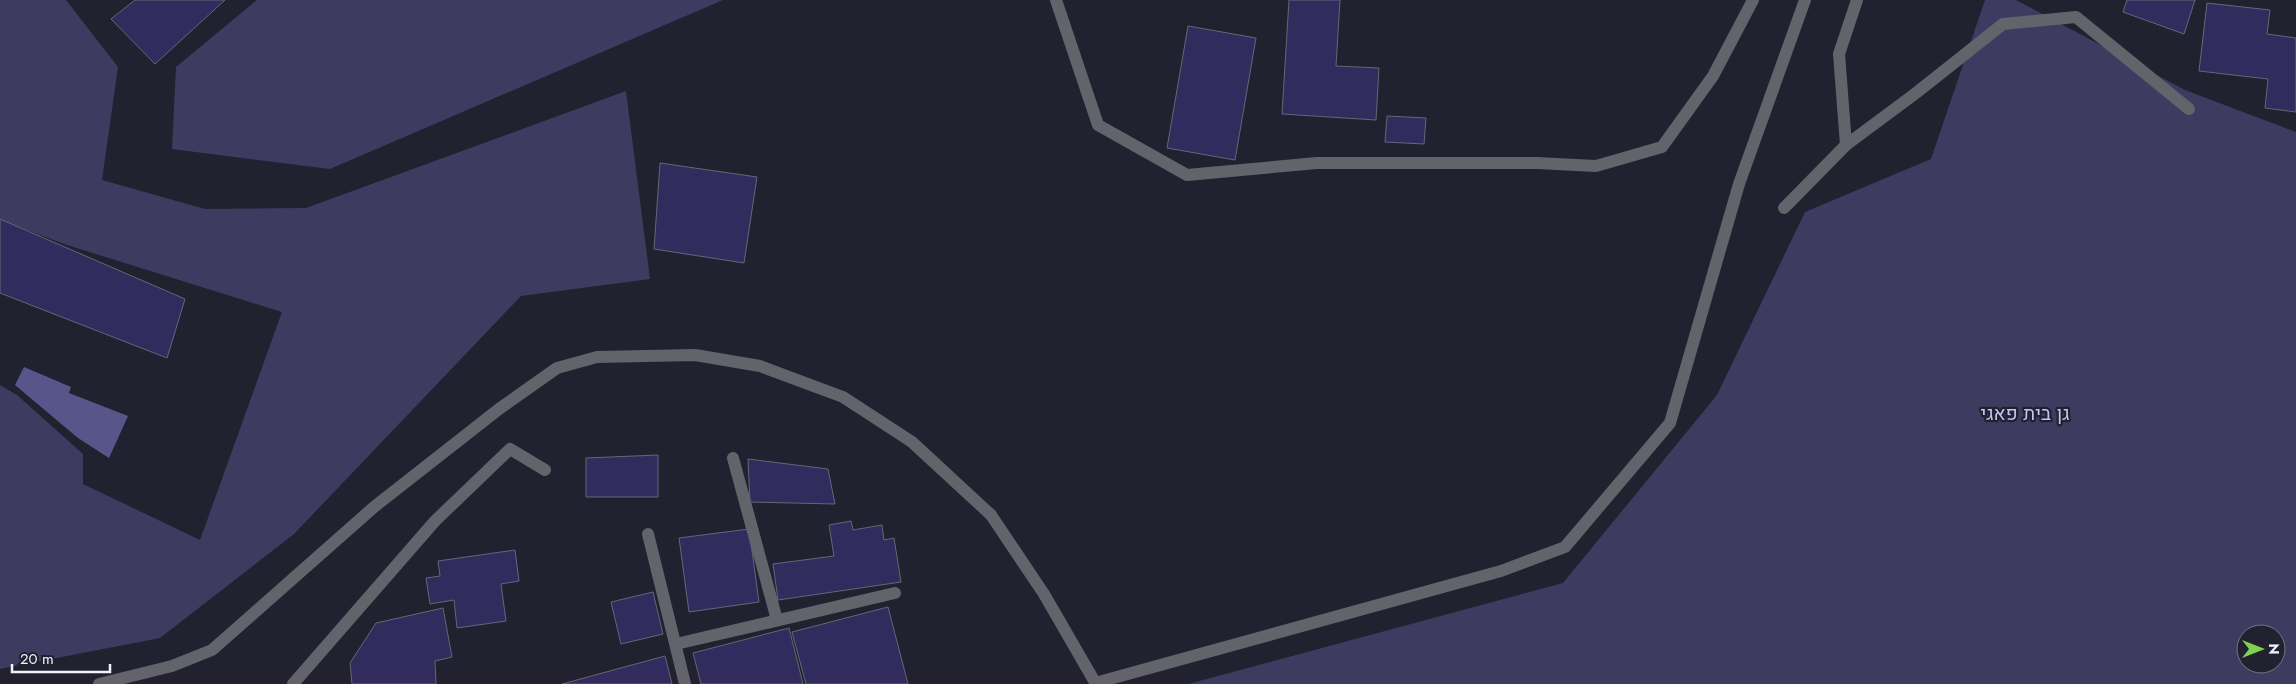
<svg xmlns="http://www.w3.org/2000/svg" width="2296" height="684" viewBox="0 0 2296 684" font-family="Jost,Heebo,sans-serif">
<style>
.green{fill:#3d3c60;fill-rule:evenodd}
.water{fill:#58558b}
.building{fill:#312c5d;stroke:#667}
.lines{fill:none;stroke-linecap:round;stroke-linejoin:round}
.minor{stroke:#63636b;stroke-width:12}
.labels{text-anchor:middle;stroke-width:4.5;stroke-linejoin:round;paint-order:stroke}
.park-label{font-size:19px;fill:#c3c3f4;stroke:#212130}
</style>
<rect width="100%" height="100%" fill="#212130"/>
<g class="green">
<polygon points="0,0 66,0 118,67 102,180 205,209 306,208 626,91 650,279 521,296 294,534 160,638 0,669 0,385 17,395 83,454 83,484 200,540 282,312 67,245 0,220"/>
<polygon points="257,0 723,0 330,169 172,149 176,67"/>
<path d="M1985,0H2016L2185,90L2296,132V684H1188L1563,583L1717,395L1805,212L1931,159ZM2246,634H2276V664H2246Z"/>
</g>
<polygon class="water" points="24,367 71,387 69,393 128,416 109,458 78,438 15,385"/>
<g class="building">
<polygon points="135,0 225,0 155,64 111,19"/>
<polygon points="1289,0 1340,0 1336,66 1379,68 1376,120 1282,114"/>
<polygon points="2127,0 2195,0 2184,34 2123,12"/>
<polygon points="2207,3 2270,10 2267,34 2296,38 2296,112 2265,108 2268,79 2199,71"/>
<polygon points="1188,26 1256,38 1235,160 1167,148"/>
<polygon points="1387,116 1426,118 1424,144 1385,142"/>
<polygon points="660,163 757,177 744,263 654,249"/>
<polygon points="0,219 185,299 167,358 0,293"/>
<polygon points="658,455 658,497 586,497 586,458"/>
<polygon points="748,459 828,469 835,504 750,502"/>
<polygon points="851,521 853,530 882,525 884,540 894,538 901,582 778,600 773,564 834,556 829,525"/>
<polygon points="749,529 759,602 689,612 679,538"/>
<polygon points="515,550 519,581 501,584 506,621 457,628 454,600 430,604 426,578 440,576 438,561"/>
<polygon points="653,592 663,634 621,644 611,602"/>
<polygon points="888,607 908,684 806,684 792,632"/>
<polygon points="443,608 452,657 435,661 436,684 352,684 350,663 376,623"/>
<polygon points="789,628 803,684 701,684 693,653"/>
<polygon points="665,656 672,684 562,684"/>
</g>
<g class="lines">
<g class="minor">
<polyline points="1056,0 1098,125 1187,175 1317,163 1537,163 1596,166 1662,147 1713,76 1753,0"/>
<polyline points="1857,0 1839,54 1846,145 1916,93 2003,24 2076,17 2189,109"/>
<polyline points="1784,208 1846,145"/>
<polyline points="733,458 777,620"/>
<polyline points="648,534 685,684"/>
<polyline points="676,644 895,593"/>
<polyline points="1095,683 1501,571 1565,547 1670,423 1739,184 1805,0"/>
<polyline points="99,684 172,666 212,650 374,507 499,409 557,368 597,357 695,355 760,366 843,397 912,442 991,515 1044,594 1096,684"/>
<polyline points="293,684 435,521 510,449 545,470"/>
</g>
</g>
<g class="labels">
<g class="park-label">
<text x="2025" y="420">גן בית פאגי</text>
</g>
</g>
<g transform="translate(2261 649) rotate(90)"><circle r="24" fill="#212130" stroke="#757582"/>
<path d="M0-4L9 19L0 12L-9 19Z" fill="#81d050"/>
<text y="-8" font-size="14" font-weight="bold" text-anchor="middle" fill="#f2f2fc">N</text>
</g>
<path d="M12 664v8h98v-8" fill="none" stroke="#f2f2fc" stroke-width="2.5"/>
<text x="20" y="664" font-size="15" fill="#f2f2fc" stroke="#212130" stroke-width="4" paint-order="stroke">20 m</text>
</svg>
